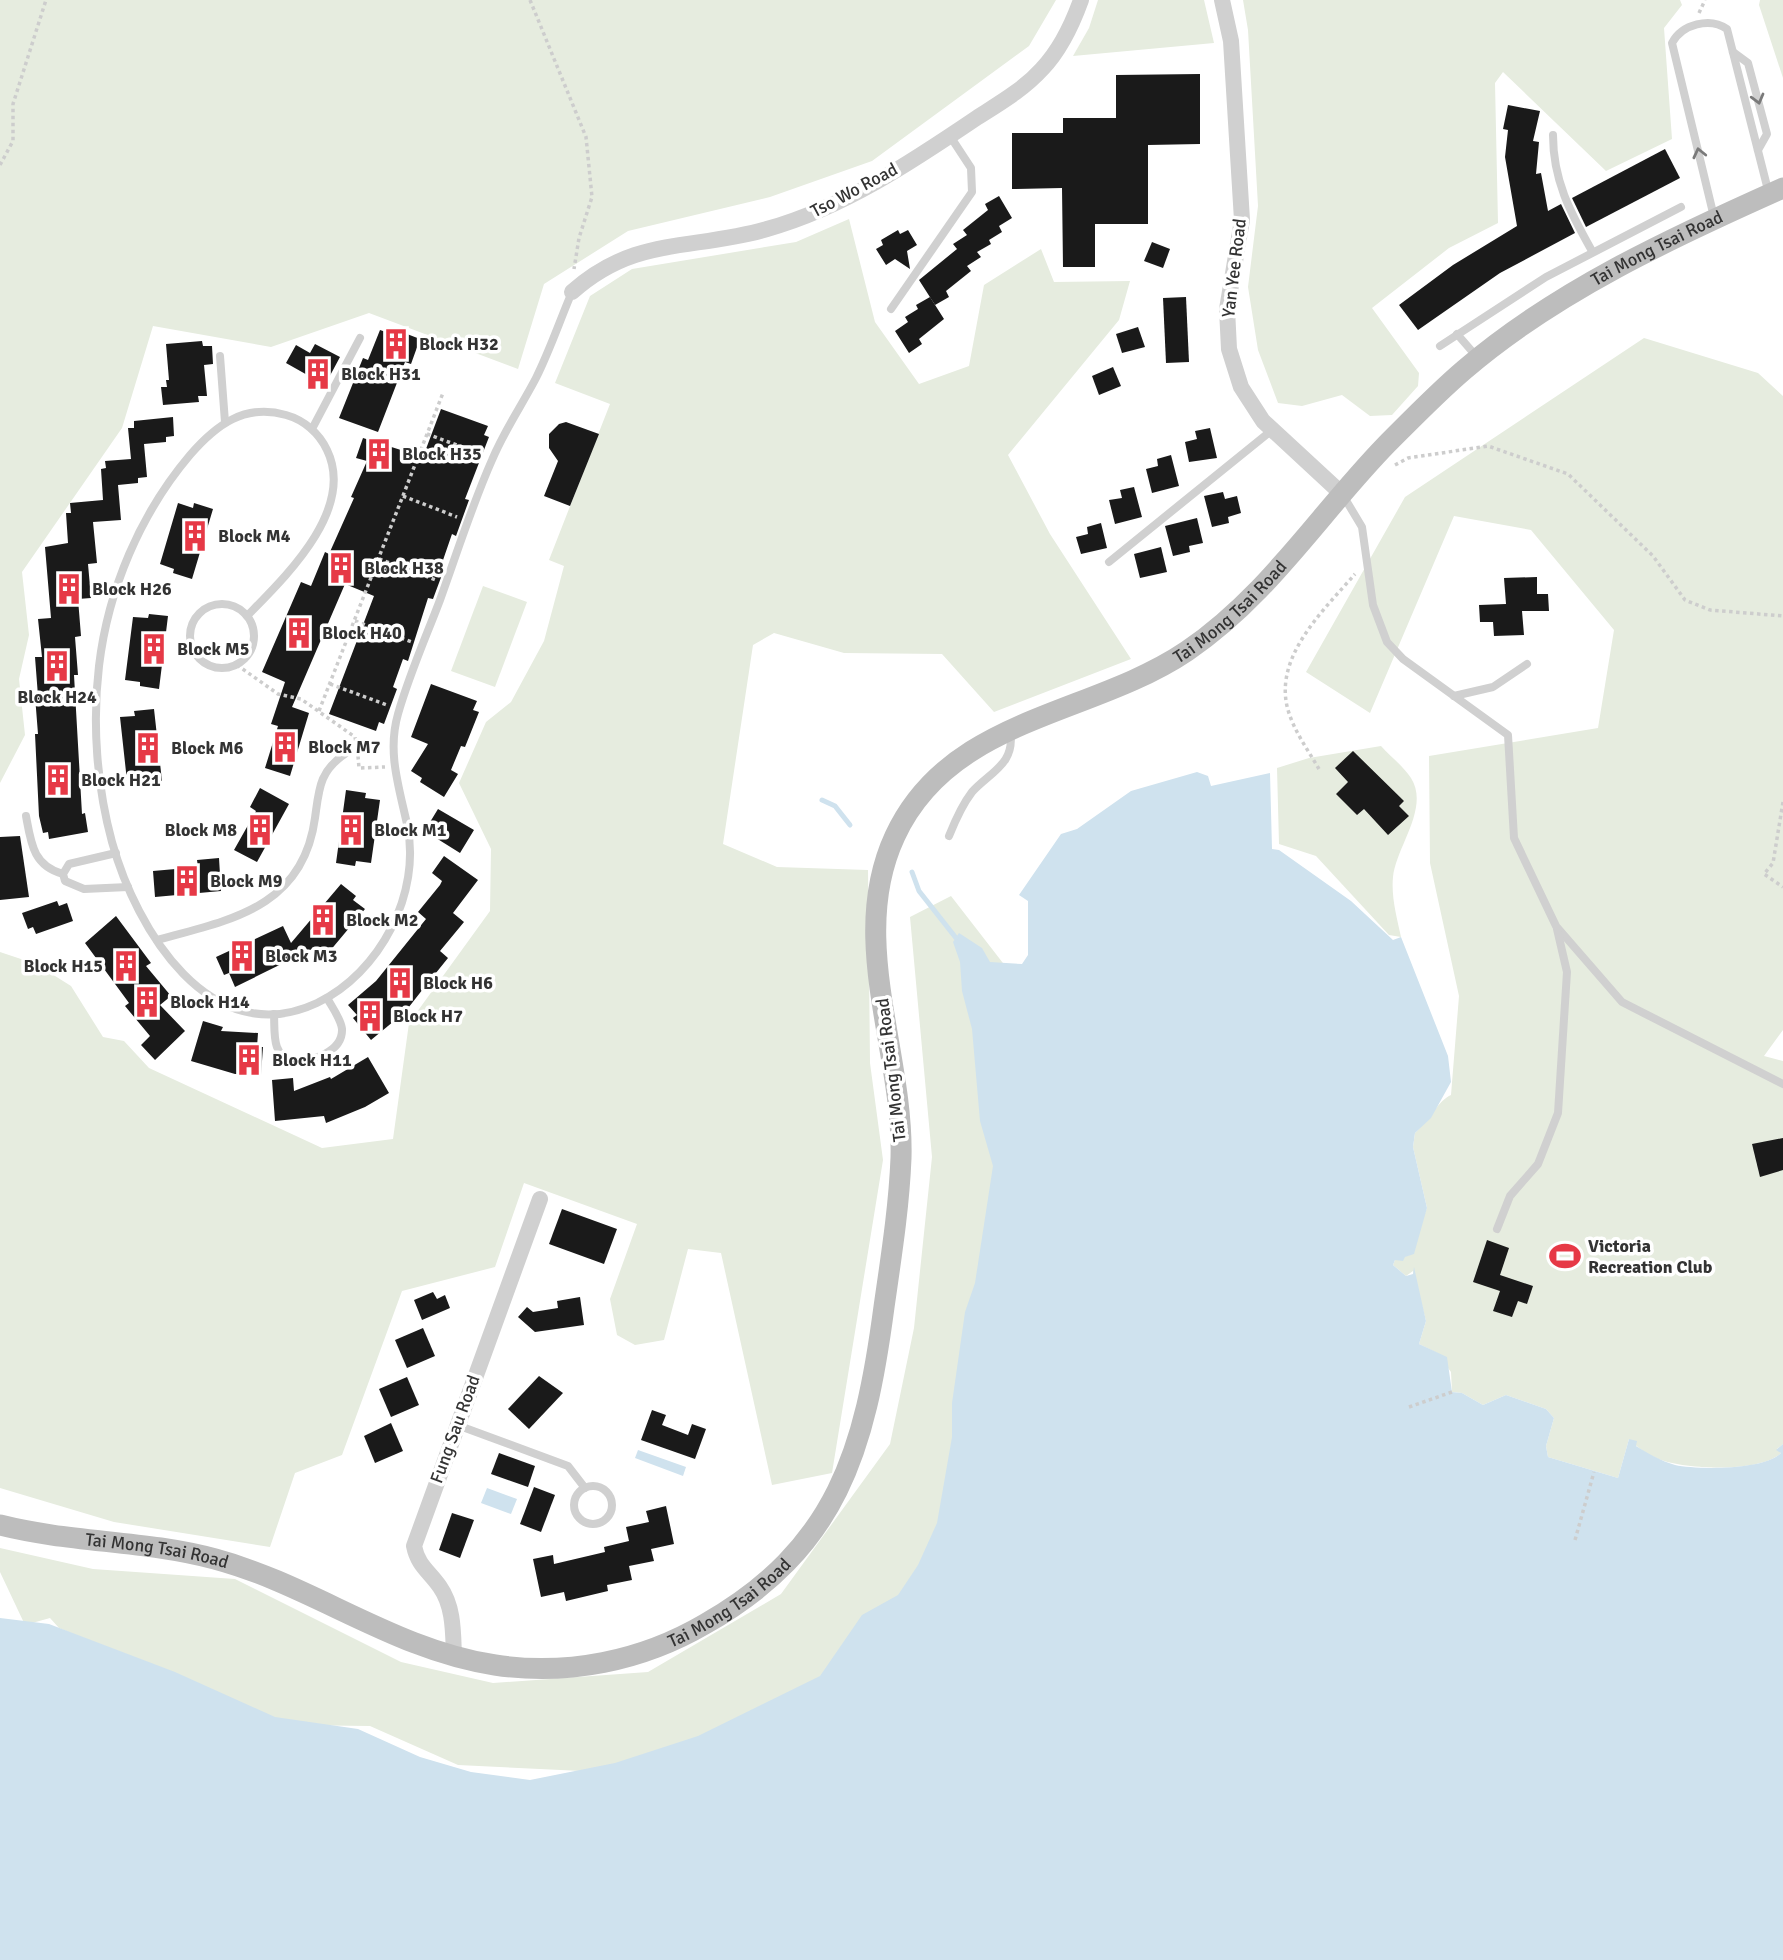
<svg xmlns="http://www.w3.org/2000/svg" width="1783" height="1960" viewBox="0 0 1783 1960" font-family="Signika,sans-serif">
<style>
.green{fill:#e6ecdf}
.water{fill:#cfe2ee}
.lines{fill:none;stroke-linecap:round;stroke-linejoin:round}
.stream{stroke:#cfe2ee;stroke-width:5}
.building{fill:#1a1a1a}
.path{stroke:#cdcdcd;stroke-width:3.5;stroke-dasharray:3.5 3.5;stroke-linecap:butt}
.lane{stroke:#d0d0d0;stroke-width:8}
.street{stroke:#d0d0d0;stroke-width:16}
.secondary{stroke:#bdbdbd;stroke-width:21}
.oneway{stroke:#7a7a7a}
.labels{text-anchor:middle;stroke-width:7;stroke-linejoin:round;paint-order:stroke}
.street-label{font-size:18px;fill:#333;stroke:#fff}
.poi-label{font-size:18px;font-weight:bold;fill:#333;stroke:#fff;text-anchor:start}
</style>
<rect width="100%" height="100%" fill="#fff"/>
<g class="green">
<polygon points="0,0 1056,0 1029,46 872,161 770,197 628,231 544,284 518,369 369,313 271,347 153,326 122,428 22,572 29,635 19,679 25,735 0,783"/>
<polygon points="1098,0 1204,0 1214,43 1073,56 1089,28"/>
<polygon points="1243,0 1680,0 1682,5 1664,28 1672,139 1606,171 1503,72 1495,83 1498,223 1449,248 1372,308 1419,373 1418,386 1392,415 1370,416 1342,395 1302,406 1278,403 1258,350 1248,287 1258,206 1248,30"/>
<polygon points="1760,0 1783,0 1783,78 1759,5"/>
<polygon points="849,219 875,322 919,384 969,366 984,285 1041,249 1054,282 1130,281 1119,320 1008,455 1050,534 1131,659 994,712 942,654 844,653 774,633 753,645 723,844 777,867 868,870 870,1063 883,1160 832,1473 772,1485 721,1253 688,1249 664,1340 635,1345 617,1335 610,1299 637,1224 524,1183 495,1267 402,1291 342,1455 295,1473 270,1547 114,1522 0,1488 0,952 36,964 71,986 103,1037 124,1041 149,1068 322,1148 393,1139 409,1023 490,911 491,849 459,783 486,722 511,702 544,641 564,566 549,560 610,404 555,383 590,296 632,269 796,242"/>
<path d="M1644,338L1758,373L1783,396V1030L1764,1056L1783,1061V1444L1777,1449L1781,1453C1760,1473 1682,1470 1656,1458C1646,1454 1637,1447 1629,1439L1618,1478L1548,1457L1546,1446L1554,1418L1546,1409L1506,1395L1483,1405L1462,1393L1452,1392L1451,1372L1437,1353L1419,1344L1426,1321L1413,1271L1406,1276L1393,1265L1395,1260L1409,1255L1427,1208L1413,1147L1415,1133C1425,1124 1440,1099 1451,1095L1459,996L1430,863L1429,756L1598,728L1614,630L1531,530L1454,516L1370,713L1306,672L1405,497Z"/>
<polygon points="483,586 527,602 495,687 451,671"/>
<path d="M1381,746C1391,757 1403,766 1411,778C1430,808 1396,847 1393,877C1391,897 1397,918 1401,937L1389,935L1316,856L1279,844L1277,768L1309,758Z"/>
<polygon points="951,896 1013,976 1017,1056 949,1563 701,1781 624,1773 458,1765 370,1726 287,1725 59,1628 50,1618 25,1625 0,1572 0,1548 93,1569 235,1579 401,1662 493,1683 648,1672 781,1594 890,1444 914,1328 932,1157 910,917"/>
</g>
<g class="water">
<path d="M1197,772L1208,776L1211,786L1270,773L1272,849L1279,850L1351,901L1393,940L1401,937L1448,1056L1451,1082L1431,1118L1415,1133L1413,1147L1427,1208L1414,1254L1405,1257L1403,1261L1395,1260L1393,1265L1406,1276L1413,1274L1414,1267L1426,1321L1419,1344L1447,1357L1452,1392L1462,1393L1483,1405L1506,1395L1546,1409L1554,1418L1546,1446L1548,1457L1618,1478L1629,1439L1637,1441L1636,1446C1649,1454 1661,1461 1675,1465C1698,1470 1765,1470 1781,1453L1776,1450L1783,1444V1960H0V1618L49,1624L175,1672L275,1717L358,1729L420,1757L471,1772L530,1780L615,1763L698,1736L820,1676L862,1615L898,1595L918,1565L937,1523L952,1437V1403L965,1312L975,1283L993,1166L980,1121L972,1029L962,991L960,962L953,942L959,933L982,948L990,962L1022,964L1028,955V901L1019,895L1061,834L1077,829L1131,791Z"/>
<polygon points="638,1450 686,1467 683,1476 635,1458"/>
<polygon points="487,1488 517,1499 511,1514 481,1503"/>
</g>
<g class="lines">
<g class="stream">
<polyline points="822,800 835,806 850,825"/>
<polyline points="912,872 919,891 956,938"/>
</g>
</g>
<g class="building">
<polygon points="1200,74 1200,144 1148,145 1148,224 1095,224 1095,267 1063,267 1062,188 1012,189 1012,133 1063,133 1063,118 1116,118 1116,75"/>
<polygon points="1508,105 1540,111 1533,141 1539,142 1536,174 1541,173 1548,211 1561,204 1575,233 1500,273 1418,330 1399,305 1453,265 1517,226 1505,157 1508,130 1503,129"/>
<polygon points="1665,149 1680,178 1586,227 1572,198"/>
<polygon points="999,196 1012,218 999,226 1002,232 989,240 991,244 977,252 981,257 967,266 971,271 946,291 949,297 935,305 919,280 957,249 953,244 967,235 963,230 988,210 985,204"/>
<polygon points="898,230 900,234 908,230 917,245 907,251 910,269 895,259 886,265 876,249 883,245 881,240"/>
<polygon points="1152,242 1170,249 1163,268 1144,261"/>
<polygon points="930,297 944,319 919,339 922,344 909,353 895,331 908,322 905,317 918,309 916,305"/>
<polygon points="1186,297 1189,362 1166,363 1163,298"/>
<polygon points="1138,327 1145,347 1122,353 1116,334"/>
<polygon points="394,329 420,339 411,364 405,362 378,432 339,418 363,358 368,360 380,330 392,334"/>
<polygon points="202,341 203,346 212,346 213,364 204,365 207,396 198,396 199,402 163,405 161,387 167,387 166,380 169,380 166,344"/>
<polygon points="315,344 340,357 325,385 286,363 296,345 310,353"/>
<polygon points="1113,367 1121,386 1099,395 1092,376"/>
<polygon points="441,409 488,426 484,435 489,437 465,499 469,500 456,536 452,534 442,563 446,564 433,599 428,598 408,661 403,659 393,687 397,689 384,724 379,722 376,731 329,714 374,596 345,584 292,707 309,713 290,776 265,768 278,726 271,724 285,682 262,672 301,582 311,586 325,552 329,554 354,498 351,497 367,461 356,458 363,438 423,457"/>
<polygon points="173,417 174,436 166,437 166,442 144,444 147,477 138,478 138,483 118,485 121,520 93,522 97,563 88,564 91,598 78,599 81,636 75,637 78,675 74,675 82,814 85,813 88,832 49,839 48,832 43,833 39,816 35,734 38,734 35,696 38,696 35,657 42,657 38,619 51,618 45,547 68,543 66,513 71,513 70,503 103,500 101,469 106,468 105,461 131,459 128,428 134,428 134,421"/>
<polygon points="566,422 599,434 570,506 544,496 558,461 549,448 549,434 559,424"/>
<polygon points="1210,428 1217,458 1189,462 1185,442 1197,439 1195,431"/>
<polygon points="1171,455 1179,486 1152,493 1146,469 1158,466 1157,459"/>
<polygon points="1134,487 1142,517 1115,524 1109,500 1122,498 1120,490"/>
<polygon points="1223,492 1225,499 1237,496 1241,513 1228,517 1229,523 1212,527 1204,496"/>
<polygon points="178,503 193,508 194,503 213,509 192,579 173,573 174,569 160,564"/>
<polygon points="1197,518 1203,543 1189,546 1190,552 1173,556 1165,526"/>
<polygon points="1101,523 1107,548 1081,554 1076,537 1088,534 1087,527"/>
<polygon points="1161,547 1167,572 1140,578 1134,554"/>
<polygon points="1537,577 1537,594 1548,594 1549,611 1522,611 1524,635 1494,636 1493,622 1480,622 1479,605 1506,604 1504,578"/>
<polygon points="149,614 168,616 159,689 140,686 140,682 125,680 133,617 148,618"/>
<polygon points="431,684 477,701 473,710 479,712 465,747 461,746 451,770 458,774 444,797 420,782 422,778 411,771 428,744 411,737"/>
<polygon points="154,709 162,781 143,784 142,779 127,781 120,717 135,716 134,711"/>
<polygon points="1353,751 1404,801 1399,806 1409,816 1388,835 1364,809 1357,815 1336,794 1348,782 1335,768"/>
<polygon points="260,788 289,804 257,862 234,850 256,811 250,807"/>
<polygon points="346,790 366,793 365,798 380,800 371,863 356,861 355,866 336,863"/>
<polygon points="438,809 474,830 460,853 436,838 439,834 427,827"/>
<polygon points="20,836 29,897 0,900 0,837"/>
<polygon points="444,856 478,880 453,913 464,922 440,951 448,958 423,989 405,1012 371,1040 353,1018 357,1015 348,1005 376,981 426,919 418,912 440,885 442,881 432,873"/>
<polygon points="219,858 221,891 155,897 153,871 198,867 197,860"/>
<polygon points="341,884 356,896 353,900 365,909 324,958 312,949 235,987 229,973 224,975 216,957 283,926 291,943"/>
<polygon points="57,901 59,906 67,903 73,921 36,934 33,927 28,929 22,913"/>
<polygon points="116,916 151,963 146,966 171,996 160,1005 185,1031 155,1060 141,1045 150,1036 125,1006 129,1003 85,943"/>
<polygon points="203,1021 223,1027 221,1031 258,1033 257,1047 263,1047 261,1075 235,1074 191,1061"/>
<polygon points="368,1057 389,1093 365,1107 326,1123 324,1116 275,1121 272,1080 293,1078 294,1091 330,1077 331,1079"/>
<polygon points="1783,1138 1783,1170 1760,1177 1752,1144"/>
<polygon points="562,1209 617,1229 604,1264 549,1244"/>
<polygon points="1487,1240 1509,1248 1500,1275 1533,1286 1527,1304 1518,1301 1512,1317 1493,1311 1500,1291 1473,1282"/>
<polygon points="433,1292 437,1299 445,1295 450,1308 422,1320 414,1300"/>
<polygon points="580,1297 584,1325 535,1332 518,1317 527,1307 533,1312 558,1308 557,1301"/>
<polygon points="423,1328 435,1356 407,1368 395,1340"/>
<polygon points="539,1376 563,1393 529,1429 508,1409"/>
<polygon points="407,1377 419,1405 391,1417 379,1389"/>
<polygon points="652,1410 666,1415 662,1425 688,1435 692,1424 706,1429 695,1459 641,1440"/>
<polygon points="391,1423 403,1451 375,1463 364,1436"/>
<polygon points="499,1453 535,1466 528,1487 491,1474"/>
<polygon points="534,1487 555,1495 541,1532 520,1524"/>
<polygon points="666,1506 674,1544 651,1549 654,1561 629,1566 632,1580 607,1585 608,1591 566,1601 564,1592 541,1597 533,1559 553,1555 554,1564 605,1552 604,1547 629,1541 626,1527 649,1522 646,1511"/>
<polygon points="452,1513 474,1520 460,1558 439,1550"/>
</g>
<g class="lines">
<g class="path">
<polyline points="530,0 586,137 592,197 579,238 574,269"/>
<polyline points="1699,13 1705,0"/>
<polyline points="0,165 13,141 13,104 46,0"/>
<polyline points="427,434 481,454"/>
<polyline points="1395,465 1408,458 1488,446 1568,474 1653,556 1685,600 1710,610 1783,616"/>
<polyline points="403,496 457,517"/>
<polyline points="379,559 436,580"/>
<polyline points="355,621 412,642"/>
<polyline points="237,665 278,694 301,699 355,737 357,748"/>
<polyline points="330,684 387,705"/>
<polyline points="319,711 443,393"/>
<polyline points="358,756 359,768 385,767"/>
<path d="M1319,769C1308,750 1294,731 1288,710C1273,657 1323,611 1355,574"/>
<polyline points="1783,802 1773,863 1764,874 1783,887"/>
<polyline points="1409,1407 1452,1392"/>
<polyline points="1575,1540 1594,1472"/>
</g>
<g class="lane">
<polyline points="1733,52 1748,63 1767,134 1758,150"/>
<path d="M1553,135C1553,180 1570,212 1592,251"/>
<path d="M1714,217L1672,43C1682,24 1710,17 1727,29L1769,194"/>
<polyline points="891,309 972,192 971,168 950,136"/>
<polyline points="1457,334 1477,357"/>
<polyline points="1440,346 1546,277 1681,207"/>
<polyline points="220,356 225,422"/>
<polyline points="312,429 360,338"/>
<polyline points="1344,497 1362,527 1373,605 1387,642 1403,659 1508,735 1514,838 1556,926 1622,1002 1783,1084"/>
<polyline points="1109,562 1272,430"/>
<circle cx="222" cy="636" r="32"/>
<path d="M247,616C285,577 356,510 327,450C319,433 304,420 286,415C245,403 216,425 190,455C140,514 108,590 99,666C92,724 97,787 112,842C136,929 210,1053 317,1003C380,973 422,893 407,824C399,787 387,752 398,714C409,675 426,637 440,600C457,553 472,505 492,460C504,431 522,405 536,378C550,350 560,320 572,292"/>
<polyline points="1454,696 1493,687 1527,664"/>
<path d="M26,816C31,843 33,866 63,874"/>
<path d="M949,836C955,821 962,805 972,792C990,772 1016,764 1010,731"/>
<polyline points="116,853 69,864 63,874 65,881 84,889 128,887"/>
<path d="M157,940C230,920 303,908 315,818C319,790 319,771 345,754"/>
<path d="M274,1014C275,1033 271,1056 294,1062C312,1061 343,1052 342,1029C341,1019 332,1007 327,998"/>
<polyline points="1497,1229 1510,1196 1538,1164 1558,1113 1567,972 1557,929"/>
<polyline points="457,1425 568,1466 585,1488"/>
<circle cx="593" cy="1505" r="19"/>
</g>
<g class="street">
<polyline points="1222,0 1231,41 1242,220 1227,309 1229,349 1241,387 1263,421 1342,494"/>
<path d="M572,292C636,235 692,251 767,229C843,208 913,161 978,117C1000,103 1024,89 1042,69C1061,49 1072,25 1081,0"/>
<path d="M454,1656C453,1633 454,1607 440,1587C429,1571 418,1566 414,1546L540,1199"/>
</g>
<path class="secondary" id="s1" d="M0,1525C71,1543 145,1540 215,1559C312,1585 394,1650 495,1665C567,1676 642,1661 705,1624C838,1548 865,1450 884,1307C891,1258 899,1208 901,1158C904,1052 847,939 895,836C950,717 1091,716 1187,651C1268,596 1319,514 1386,445C1411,420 1437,393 1464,370C1556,291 1673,237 1783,188"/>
</g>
<defs><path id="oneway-chevron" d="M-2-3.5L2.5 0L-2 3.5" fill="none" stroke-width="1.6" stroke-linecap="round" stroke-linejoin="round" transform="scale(1.75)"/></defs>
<g class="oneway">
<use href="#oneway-chevron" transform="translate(1758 99) rotate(75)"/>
<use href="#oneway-chevron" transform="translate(1699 153) rotate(-103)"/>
</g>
<defs>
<symbol id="building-bare" viewBox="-9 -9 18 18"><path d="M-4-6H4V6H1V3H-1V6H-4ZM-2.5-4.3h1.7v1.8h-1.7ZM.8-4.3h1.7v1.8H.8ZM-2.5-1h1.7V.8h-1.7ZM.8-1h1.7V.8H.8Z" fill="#e63946" stroke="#fff" stroke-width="2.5" paint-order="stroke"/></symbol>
<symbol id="stadium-bare" viewBox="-9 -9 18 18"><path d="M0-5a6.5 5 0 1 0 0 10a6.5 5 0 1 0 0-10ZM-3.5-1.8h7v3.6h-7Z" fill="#e63946" stroke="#fff" stroke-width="2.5" paint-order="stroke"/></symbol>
</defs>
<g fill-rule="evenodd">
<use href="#building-bare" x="374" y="322" width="44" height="44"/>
<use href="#building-bare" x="296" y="352" width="44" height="44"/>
<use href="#building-bare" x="357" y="432" width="44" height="44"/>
<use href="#building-bare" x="173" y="514" width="44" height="44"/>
<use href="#building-bare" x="319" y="546" width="44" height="44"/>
<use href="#building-bare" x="47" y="567" width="44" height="44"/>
<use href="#building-bare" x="277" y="611" width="44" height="44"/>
<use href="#building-bare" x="132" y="627" width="44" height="44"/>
<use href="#building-bare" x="35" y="644" width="44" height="44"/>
<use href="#building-bare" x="263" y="725" width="44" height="44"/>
<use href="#building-bare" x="126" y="726" width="44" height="44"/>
<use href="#building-bare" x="36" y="758" width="44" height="44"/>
<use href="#building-bare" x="238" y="808" width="44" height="44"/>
<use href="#building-bare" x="329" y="808" width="44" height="44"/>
<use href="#building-bare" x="165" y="859" width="44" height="44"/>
<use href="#building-bare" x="301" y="898" width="44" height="44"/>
<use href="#building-bare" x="220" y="934" width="44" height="44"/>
<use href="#building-bare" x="104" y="944" width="44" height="44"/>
<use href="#building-bare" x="378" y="961" width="44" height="44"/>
<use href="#building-bare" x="125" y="980" width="44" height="44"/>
<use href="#building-bare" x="348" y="994" width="44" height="44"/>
<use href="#building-bare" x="227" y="1038" width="44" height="44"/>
<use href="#stadium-bare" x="1543" y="1234" width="44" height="44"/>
</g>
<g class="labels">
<g class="street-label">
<text transform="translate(854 190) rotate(-28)" y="6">Tso Wo Road</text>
<text dy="6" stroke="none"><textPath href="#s1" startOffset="2572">Tai Mong Tsai Road</textPath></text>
<text transform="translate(1234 268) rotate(-83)" y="6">Yan Yee Road</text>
<text dy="6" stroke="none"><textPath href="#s1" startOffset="2006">Tai Mong Tsai Road</textPath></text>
<text transform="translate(891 1070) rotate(-97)" y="6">Tai Mong Tsai Road</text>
<text transform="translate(455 1429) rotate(-70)" y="6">Fung Sau Road</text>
<text dy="6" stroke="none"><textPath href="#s1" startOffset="159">Tai Mong Tsai Road</textPath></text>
<text dy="6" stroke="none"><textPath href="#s1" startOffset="768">Tai Mong Tsai Road</textPath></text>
</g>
<g class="poi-label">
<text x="419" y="350">Block H32</text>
<text x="341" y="380">Block H31</text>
<text x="402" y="460">Block H35</text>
<text x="218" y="542">Block M4</text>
<text x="364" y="574">Block H38</text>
<text x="92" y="595">Block H26</text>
<text x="322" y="639">Block H40</text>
<text x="177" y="655">Block M5</text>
<text x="57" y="703" text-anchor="middle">Block H24</text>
<text x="308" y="753">Block M7</text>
<text x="171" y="754">Block M6</text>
<text x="81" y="786">Block H21</text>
<text x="237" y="836" text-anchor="end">Block M8</text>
<text x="374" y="836">Block M1</text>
<text x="210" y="887">Block M9</text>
<text x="346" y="926">Block M2</text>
<text x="265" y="962">Block M3</text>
<text x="103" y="972" text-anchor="end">Block H15</text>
<text x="423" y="989">Block H6</text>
<text x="170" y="1008">Block H14</text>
<text x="393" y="1022">Block H7</text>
<text x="272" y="1066">Block H11</text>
<text x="1588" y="1252">Victoria<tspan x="1588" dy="21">Recreation Club</tspan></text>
</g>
</g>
</svg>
